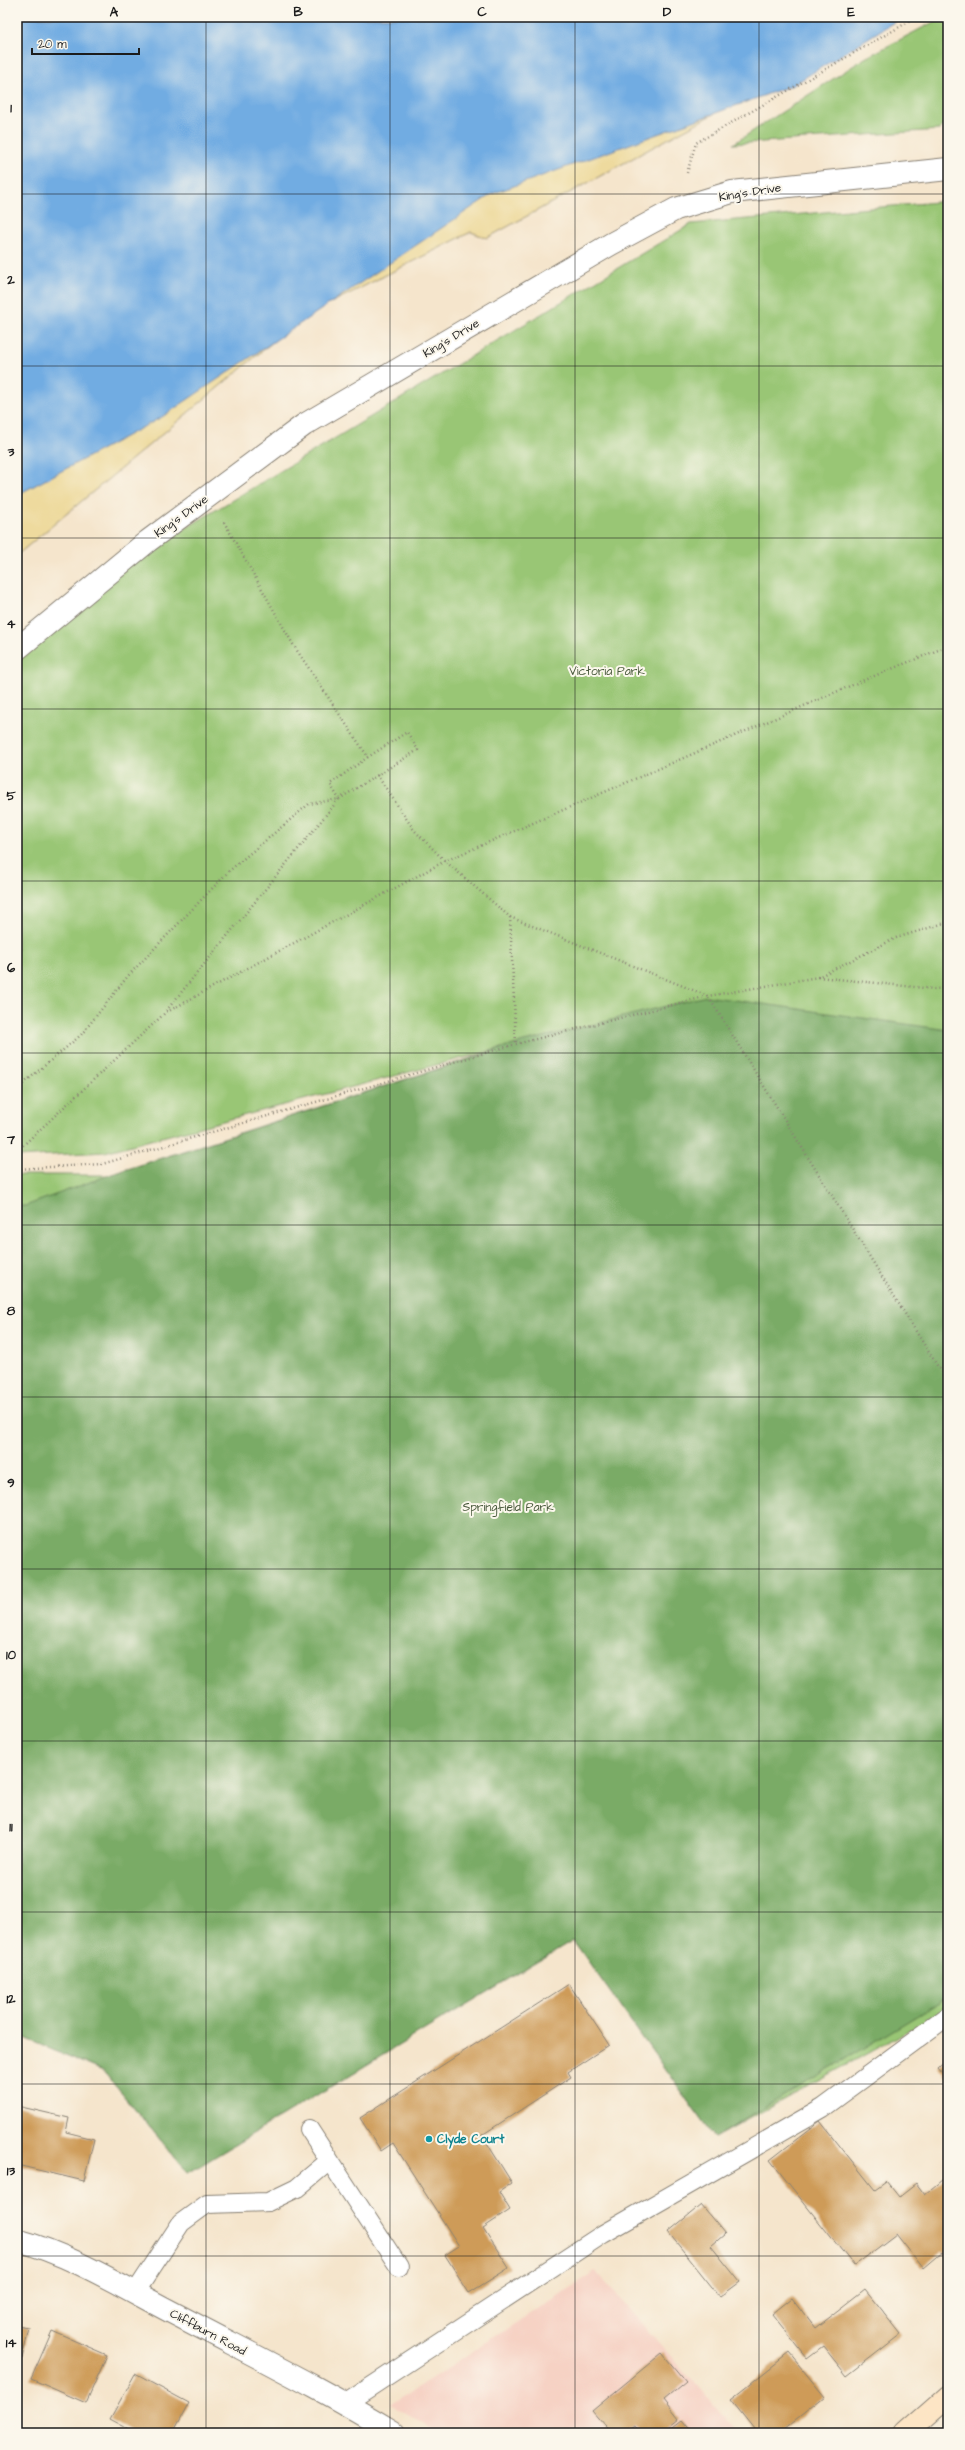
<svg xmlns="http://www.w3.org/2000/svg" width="965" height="2450" viewBox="0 0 965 2450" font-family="'Architects Daughter',sans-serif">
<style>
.built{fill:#f6d2c4}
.green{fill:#99c674;stroke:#5a7148}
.forest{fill:#7aab66;stroke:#4b6441}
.sand{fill:#eeda9e;stroke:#857b5d}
.water{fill:#71ace2;stroke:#46647f}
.building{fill:#ce9b58}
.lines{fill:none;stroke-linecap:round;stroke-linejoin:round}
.lane-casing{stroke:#888074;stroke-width:20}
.street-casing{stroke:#888074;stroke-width:24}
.secondary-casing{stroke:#888074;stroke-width:24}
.path{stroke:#888074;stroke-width:2.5;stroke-dasharray:1 3;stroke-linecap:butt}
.lane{stroke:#fff;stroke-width:18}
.street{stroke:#fff;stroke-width:22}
.secondary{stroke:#fde5c5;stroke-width:22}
.grid{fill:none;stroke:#1c1c1c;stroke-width:1;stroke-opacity:0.55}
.culture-dot{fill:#0f9aa8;stroke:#fbf7ec;stroke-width:1.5}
.labels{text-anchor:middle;stroke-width:4;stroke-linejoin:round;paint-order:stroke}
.street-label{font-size:12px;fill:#1c1c1c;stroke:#fbf7ec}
.park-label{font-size:12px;fill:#48583b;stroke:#fbf7ec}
.culture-label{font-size:12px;font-weight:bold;fill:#0d838f;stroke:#fbf7ec;text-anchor:start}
.neatline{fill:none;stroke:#1c1c1c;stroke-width:1.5}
.grid-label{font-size:13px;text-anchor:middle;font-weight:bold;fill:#1c1c1c}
</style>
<rect width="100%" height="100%" fill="#fbf7ec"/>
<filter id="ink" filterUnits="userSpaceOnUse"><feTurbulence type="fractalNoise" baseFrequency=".025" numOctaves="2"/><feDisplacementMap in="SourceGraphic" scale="8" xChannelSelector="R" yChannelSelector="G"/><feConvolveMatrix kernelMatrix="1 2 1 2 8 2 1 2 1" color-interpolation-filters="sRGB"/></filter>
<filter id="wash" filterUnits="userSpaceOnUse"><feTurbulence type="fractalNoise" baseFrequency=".012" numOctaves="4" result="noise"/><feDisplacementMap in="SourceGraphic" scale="16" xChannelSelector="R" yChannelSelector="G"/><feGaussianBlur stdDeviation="0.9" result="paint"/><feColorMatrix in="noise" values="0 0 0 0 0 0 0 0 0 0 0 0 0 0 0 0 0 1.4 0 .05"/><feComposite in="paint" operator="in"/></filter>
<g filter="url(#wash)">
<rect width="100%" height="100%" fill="#f5e5cc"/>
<polygon class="built" points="595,2271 739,2433 441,2433 391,2405"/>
<g class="green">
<polygon points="943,17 948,17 948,119 939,130 733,144 865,58"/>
<polygon points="948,201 948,2009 714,2138 573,1940 188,2173 103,2071 17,2035 17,1175 109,1175 505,1047 105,1152 17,1157 17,649 106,576 691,224"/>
</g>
<polygon class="forest" points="706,996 948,1030 948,1997 714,2138 573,1940 188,2173 103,2071 17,2035 17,1206 25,1206 109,1175 516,1044"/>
<polygon class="sand" points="823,54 487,238 471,232 303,317 17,555 17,440 276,272"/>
<polygon class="water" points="17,17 902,17 793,85 492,194 162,417 17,495"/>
<g id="blocks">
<g class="building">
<polygon points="569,1984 609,2045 568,2072 571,2077 482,2135 512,2183 499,2192 510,2210 483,2228 509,2268 469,2293 445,2255 459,2246 393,2143 381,2151 360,2118"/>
<polygon points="948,2059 948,2080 938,2068"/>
<polygon points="17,2106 69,2118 66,2132 94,2139 84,2181 17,2165"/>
<polygon points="820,2121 875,2190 886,2182 898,2197 916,2183 925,2195 948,2176 948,2257 943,2251 923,2268 896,2234 854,2266 770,2160"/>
<polygon points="701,2205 725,2234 711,2246 740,2282 720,2297 668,2232"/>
<polygon points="865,2289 901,2334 847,2376 823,2346 807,2358 772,2314 792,2298 815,2328"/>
<polygon points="17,2326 29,2328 22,2359 17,2358"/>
<polygon points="52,2331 107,2355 86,2403 31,2379"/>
<polygon points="662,2353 686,2382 664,2400 679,2419 661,2433 640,2433 634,2426 625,2433 611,2433 592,2411"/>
<polygon points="789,2353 825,2397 780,2433 758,2433 731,2399"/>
<polygon points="135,2374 189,2403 173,2433 136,2433 110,2419"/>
<polygon points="682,2420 693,2433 665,2433"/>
</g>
</g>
</g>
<g filter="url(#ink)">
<use href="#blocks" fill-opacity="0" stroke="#888074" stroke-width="1"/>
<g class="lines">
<defs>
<g id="lane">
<polyline points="309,2129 399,2267"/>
<polyline points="135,2293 181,2223 207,2204 268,2202 297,2188 329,2161"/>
<polyline points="346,2403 603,2234 823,2108 948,2016"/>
</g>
<g id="street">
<polyline points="17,649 148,541 304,425 611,244 676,209 732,192 948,169"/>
<path d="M17,2240C75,2256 128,2290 181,2317C253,2355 326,2391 395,2433"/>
</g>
<polyline id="secondary" points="907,2433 948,2397"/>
</defs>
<use href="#lane" class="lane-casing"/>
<use href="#street" class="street-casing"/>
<use href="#secondary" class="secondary-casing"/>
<g class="path">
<polyline points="687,173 696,143 917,17"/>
<polyline points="224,522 294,646 368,757 330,784 339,799 418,750 407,732 368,757"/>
<polyline points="377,775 414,830 445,861 510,917 516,1044"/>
<polyline points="510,917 708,996 818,977 896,938 948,922"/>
<polyline points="818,977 934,989 948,988"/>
<polyline points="17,1089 81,1035 128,976 229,871 309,804 339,799 166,1011"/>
<polyline points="17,1151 165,1013 445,861 857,683 948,646"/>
<polyline points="17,1169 102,1164 516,1044 708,996 948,1383"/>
</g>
<use href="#lane" class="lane"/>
<use href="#street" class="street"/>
<use href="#secondary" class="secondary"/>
</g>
</g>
<path class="grid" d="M206,17V2433M390,17V2433M575,17V2433M759,17V2433M17,194H948M17,366H948M17,538H948M17,709H948M17,881H948M17,1053H948M17,1225H948M17,1397H948M17,1569H948M17,1741H948M17,1912H948M17,2084H948M17,2256H948"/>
<circle class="culture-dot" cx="429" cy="2139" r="4"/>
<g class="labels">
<g class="street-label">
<text transform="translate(750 192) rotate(-9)" y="4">King's Drive</text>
<text transform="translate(451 338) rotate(-31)" y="4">King's Drive</text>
<text transform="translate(181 516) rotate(-36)" y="4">King's Drive</text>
<text transform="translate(208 2332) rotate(28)" y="4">Cliffburn Road</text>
</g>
<g class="park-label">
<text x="607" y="675">Victoria Park</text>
<text x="508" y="1511">Springfield Park</text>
</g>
<g class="culture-label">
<text x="437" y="2143">Clyde Court</text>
</g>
</g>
<rect width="965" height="2450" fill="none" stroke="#fbf7ec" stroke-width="44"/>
<path d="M32 48v6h107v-6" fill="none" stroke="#1c1c1c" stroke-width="2"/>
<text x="38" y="48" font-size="12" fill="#1c1c1c" stroke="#fbf7ec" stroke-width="3" paint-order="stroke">20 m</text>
<rect x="22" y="22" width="921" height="2406" class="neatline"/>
<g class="grid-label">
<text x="114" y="16">A</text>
<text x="298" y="16">B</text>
<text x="482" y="16">C</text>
<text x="667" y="16">D</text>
<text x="851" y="16">E</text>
<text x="11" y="112">1</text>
<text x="11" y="284">2</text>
<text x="11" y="456">3</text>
<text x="11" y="628">4</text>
<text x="11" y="800">5</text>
<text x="11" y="972">6</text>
<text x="11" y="1144">7</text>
<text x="11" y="1315">8</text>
<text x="11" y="1487">9</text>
<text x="11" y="1659">10</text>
<text x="11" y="1831">11</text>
<text x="11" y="2003">12</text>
<text x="11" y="2175">13</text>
<text x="11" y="2347">14</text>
</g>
</svg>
